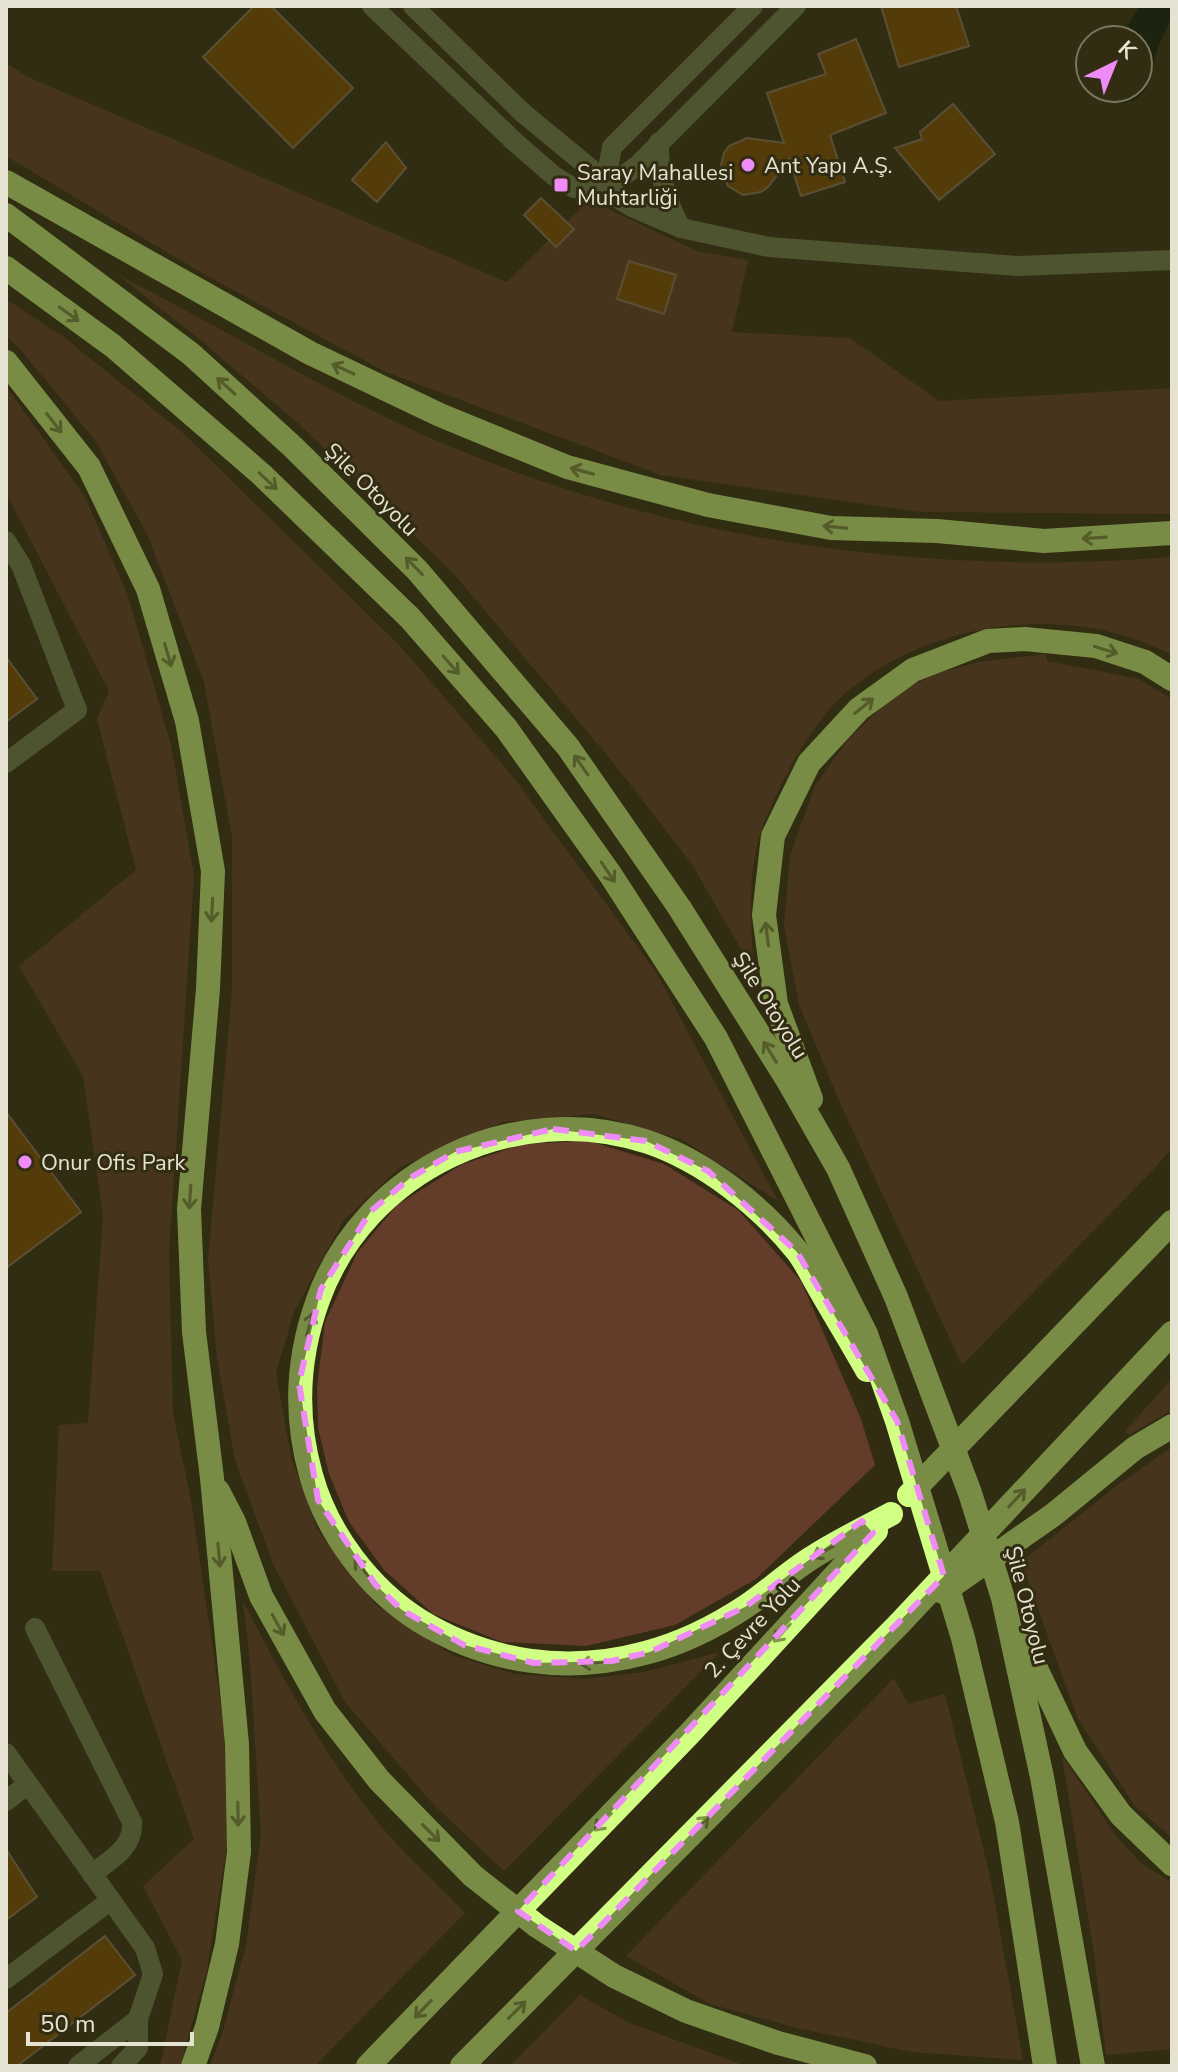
<svg xmlns="http://www.w3.org/2000/svg" width="1178" height="2072" viewBox="0 0 1178 2072" font-family="'Nunito Sans',sans-serif">
<style>
.green{fill:#633c2a}
.water{fill:#03180a}
.building{fill:#7c4f00;stroke:#8d7961;stroke-width:2}
.lines{fill:none;stroke-linecap:round;stroke-linejoin:round}
.minor{stroke:#718454;stroke-width:20}
.highway{stroke:#d1ff83;stroke-width:24}
.oneway{stroke:#82964a}
.marked{fill:none;stroke:#ef8bf7;stroke-width:6;stroke-dasharray:16 10;stroke-linejoin:round}
.poi-dot{fill:#ef8bf7;stroke:#322d12;stroke-width:3}
.labels{text-anchor:middle;stroke-width:6;stroke-linejoin:round;paint-order:stroke}
.poi-label{font-size:22px;fill:#e5e2d2;stroke:#322d12;text-anchor:start}
.street-label{font-size:22px;fill:#e5e2d2;stroke:#322d12}
</style>
<rect width="100%" height="100%" fill="#322d12"/>
<g class="green">
<polygon points="6,63 28,77 507,282 589,200 697,251 748,260 732,332 850,338 939,401 1172,388 1172,514 920,512 661,475 386,372 207,276 6,156"/>
<path d="M118,275C208,320 295,373 385,417C627,534 905,579 1172,557V655C1072,602 938,619 850,689C813,719 773,793 759,838C747,882 751,927 754,971L691,863L612,761L454,574L300,425L198,338Z"/>
<polygon points="6,299 65,338 184,434 401,647 514,778 656,972 778,1201 681,1139 594,1114 503,1122 400,1167 343,1221 294,1312 276,1373 291,1457 317,1529 375,1604 452,1655 515,1674 584,1679 645,1672 720,1652 504,1871 434,1805 345,1702 273,1564 235,1460 217,1358 208,1260 232,990 232,837 204,682 147,534 95,440 20,349 6,336"/>
<polygon points="6,386 85,497 128,596 171,745 194,875 169,1253 173,1413 191,1500 224,1726 227,1845 207,1970 180,2066 160,2066 182,1960 143,1886 194,1839 100,1571 52,1571 59,1425 88,1423 103,1216 83,1076 19,966 136,870 97,719 109,691 6,493"/>
<polygon points="1046,654 1047,661 1139,679 1172,699 1172,1148 1153,1170 962,1365 840,1103 799,1005 784,926 790,855 815,786 847,741 892,696 935,674 979,662"/>
<polygon points="589,1141 664,1164 738,1210 801,1281 861,1419 875,1465 756,1579 675,1625 586,1646 502,1642 433,1614 384,1570 349,1522 329,1474 318,1428 317,1387 325,1322 357,1253 397,1205 461,1165 522,1144"/>
<polygon points="1172,1379 1172,1410 1129,1435 1125,1431"/>
<polygon points="1172,1447 1172,1838 1135,1806 1078,1719 1021,1562 1115,1487"/>
<path d="M243,1601C283,1679 324,1756 380,1825C406,1856 437,1884 465,1913L315,2066H210L223,2031L246,1945L261,1835L250,1663Z"/>
<polygon points="894,1678 908,1704 945,1694 990,1876 1023,2060 912,2052 797,2028 710,2004 626,1956"/>
<polygon points="1062,1756 1116,1836 1142,1864 1172,1883 1172,2049 1106,2055 1094,1954"/>
<polygon points="580,1995 627,2022 746,2066 510,2066"/>
</g>
<path class="water" d="M1140,6H1172C1172,25 1161,36 1156,54C1153,64 1152,75 1148,85C1136,108 1113,108 1097,88H1138V40H1118Z"/>
<g class="building">
<polygon points="254,6 271,6 353,88 293,148 203,57"/>
<polygon points="881,6 956,6 969,46 899,67"/>
<polygon points="856,39 886,113 830,135 845,182 801,196 789,159 768,187 761,192 743,195 728,186 720,170 724,153 729,146 747,138 784,143 767,93 826,74 818,54"/>
<polygon points="953,104 995,154 939,200 895,148 922,139 920,132"/>
<polygon points="386,142 406,168 377,202 352,180"/>
<polygon points="541,198 574,229 556,247 524,215"/>
<polygon points="629,261 676,275 664,314 617,299"/>
<polygon points="6,657 37,699 6,722"/>
<polygon points="6,1112 81,1212 6,1268"/>
<polygon points="6,1849 37,1897 6,1920"/>
<polygon points="105,1936 135,1975 17,2066 6,2066 6,2013"/>
</g>
<g class="lines">
<g class="minor">
<polyline points="372,6 516,143 554,176 574,188 604,190"/>
<polyline points="413,6 523,113 591,169 604,190 632,207 681,228 769,247 1018,266 1172,260"/>
<path d="M659,142C658,173 666,201 681,228"/>
<polyline points="604,190 638,165 796,6"/>
<polyline points="604,190 612,147 753,6"/>
<polyline points="6,541 21,565 77,710 6,763"/>
<path d="M35,1628L132,1822C134,1848 110,1860 92,1874"/>
<polyline points="6,1753 145,1948 153,1974 138,2019 78,2066"/>
<polyline points="6,1801 28,1784"/>
<polyline points="6,1979 111,1900"/>
<polyline points="121,2066 138,2048 138,2019"/>
</g>
<g class="highway">
<polyline points="6,182 310,353 440,415 567,467 708,505 831,528 937,531 1044,541 1172,533"/>
<polyline points="6,215 191,354 294,448 417,570 568,747 679,907 787,1079 838,1168 896,1297 970,1493 1003,1598 1042,1777 1093,2066"/>
<polyline points="6,268 113,346 261,474 410,618 506,728 610,874 716,1038 866,1334 897,1421 963,1638 1007,1822 1045,2066"/>
<polyline points="6,362 89,467 148,589 187,721 213,871 208,989 189,1209 194,1332 212,1478 237,1744 239,1852 227,1944 207,2027 193,2066"/>
<polyline points="811,1099 776,1004 764,915 773,836 809,763 859,709 913,670 988,641 1025,639 1096,646 1145,662 1172,679"/>
<path d="M867,1370C851,1342 834,1314 818,1286C811,1274 805,1261 797,1251C760,1205 704,1161 648,1142C516,1098 365,1169 318,1300C297,1358 294,1415 311,1475C327,1533 369,1589 420,1621C489,1663 567,1674 645,1653C680,1644 718,1625 748,1605C770,1590 790,1571 813,1557C838,1541 865,1528 891,1514"/>
<polyline points="218,1491 234,1522 261,1596 325,1711 379,1780 473,1876 537,1926 614,1976 686,2011 778,2043 865,2066"/>
<polyline points="909,1495 1172,1222"/>
<polyline points="943,1592 1053,1515 1135,1448 1172,1426"/>
<polyline points="1022,1639 1075,1751 1121,1815 1172,1864"/>
<polyline points="368,2066 692,1731 876,1531"/>
<polyline points="462,2066 899,1624 1172,1333"/>
</g>
</g>
<defs><path id="oneway-shaft" d="M-6 0H5M1.5-3L5.5 0L1.5 3" fill="none" stroke-width="1.6" stroke-linecap="round" stroke-linejoin="round" transform="scale(2)"/></defs>
<g class="oneway">
<use href="#oneway-shaft" transform="translate(69 314) rotate(36)"/>
<use href="#oneway-shaft" transform="translate(343 369) rotate(-155)"/>
<use href="#oneway-shaft" transform="translate(226 386) rotate(-138)"/>
<use href="#oneway-shaft" transform="translate(54 423) rotate(52)"/>
<use href="#oneway-shaft" transform="translate(582 471) rotate(-165)"/>
<use href="#oneway-shaft" transform="translate(268 481) rotate(43)"/>
<use href="#oneway-shaft" transform="translate(835 527) rotate(-175)"/>
<use href="#oneway-shaft" transform="translate(1094 538) rotate(176)"/>
<use href="#oneway-shaft" transform="translate(414 566) rotate(-134)"/>
<use href="#oneway-shaft" transform="translate(1106 650) rotate(17)"/>
<use href="#oneway-shaft" transform="translate(168 655) rotate(74)"/>
<use href="#oneway-shaft" transform="translate(451 665) rotate(49)"/>
<use href="#oneway-shaft" transform="translate(864 706) rotate(-39)"/>
<use href="#oneway-shaft" transform="translate(581 765) rotate(-125)"/>
<use href="#oneway-shaft" transform="translate(608 872) rotate(56)"/>
<use href="#oneway-shaft" transform="translate(212 910) rotate(93)"/>
<use href="#oneway-shaft" transform="translate(767 934) rotate(-97)"/>
<use href="#oneway-shaft" transform="translate(770 1052) rotate(-122)"/>
<use href="#oneway-shaft" transform="translate(190 1197) rotate(94)"/>
<use href="#oneway-shaft" transform="translate(310 1324) rotate(-74)"/>
<use href="#oneway-shaft" transform="translate(1017 1498) rotate(-47)"/>
<use href="#oneway-shaft" transform="translate(823 1552) rotate(151)"/>
<use href="#oneway-shaft" transform="translate(219 1555) rotate(85)"/>
<use href="#oneway-shaft" transform="translate(362 1568) rotate(-128)"/>
<use href="#oneway-shaft" transform="translate(278 1625) rotate(61)"/>
<use href="#oneway-shaft" transform="translate(782 1633) rotate(133)"/>
<use href="#oneway-shaft" transform="translate(592 1663) rotate(175)"/>
<use href="#oneway-shaft" transform="translate(238 1814) rotate(89)"/>
<use href="#oneway-shaft" transform="translate(603 1822) rotate(134)"/>
<use href="#oneway-shaft" transform="translate(700 1825) rotate(-45)"/>
<use href="#oneway-shaft" transform="translate(431 1833) rotate(45)"/>
<use href="#oneway-shaft" transform="translate(423 2009) rotate(134)"/>
<use href="#oneway-shaft" transform="translate(517 2010) rotate(-45)"/>
</g>
<path d="M0 0H1178V2072H0ZM553,1129L646,1141L708,1171L797,1252L897,1421L944,1576L576,1951L518,1911L873,1533L862,1521L745,1607L650,1652L612,1661L534,1663L464,1645L402,1610L375,1584L318,1500L299,1383L321,1289L371,1211L410,1178L455,1152Z" fill="#322d12" fill-opacity=".55" fill-rule="evenodd"/>
<path class="marked" d="M553,1129L646,1141L708,1171L797,1252L897,1421L944,1576L576,1951L518,1911L873,1533L862,1521L745,1607L650,1652L612,1661L534,1663L464,1645L402,1610L375,1584L318,1500L299,1383L321,1289L371,1211L410,1178L455,1152Z"/>
<g class="poi-dot">
<circle cx="748" cy="165" r="8"/>
<rect x="553" y="177" width="16" height="16" rx="4"/>
<circle cx="25" cy="1162" r="8"/>
</g>
<g class="labels">
<g class="poi-label">
<text x="764" y="173">Ant Yapı A.Ş.</text>
<text x="577" y="180">Saray Mahallesi<tspan x="577" dy="25">Muhtarliği</tspan></text>
<text x="41" y="1170">Onur Ofis Park</text>
</g>
<g class="street-label">
<text transform="translate(372 489) rotate(45)" y="8">Şile Otoyolu</text>
<text transform="translate(771 1005) rotate(58)" y="8">Şile Otoyolu</text>
<text transform="translate(1028 1605) rotate(76)" y="8">Şile Otoyolu</text>
<text transform="translate(752 1627) rotate(-47)" y="8">2. Çevre Yolu</text>
</g>
</g>
<rect width="1178" height="2072" fill="none" stroke="#e5e2d2" stroke-width="16"/>
<g transform="translate(1114 64) rotate(43)"><circle r="38" fill="#322d12" stroke="#7a755f" stroke-width="2"/>
<path d="M0-6L14 30L0 20L-14 30Z" fill="#ef8bf7"/>
<text y="-12" font-size="22" font-weight="bold" text-anchor="middle" fill="#e5e2d2">K</text>
</g>
<path d="M28 2032v12h164v-12" fill="none" stroke="#e5e2d2" stroke-width="4"/>
<text x="40" y="2032" font-size="24" fill="#e5e2d2" stroke="#322d12" stroke-width="6" paint-order="stroke">50 m</text>
</svg>
